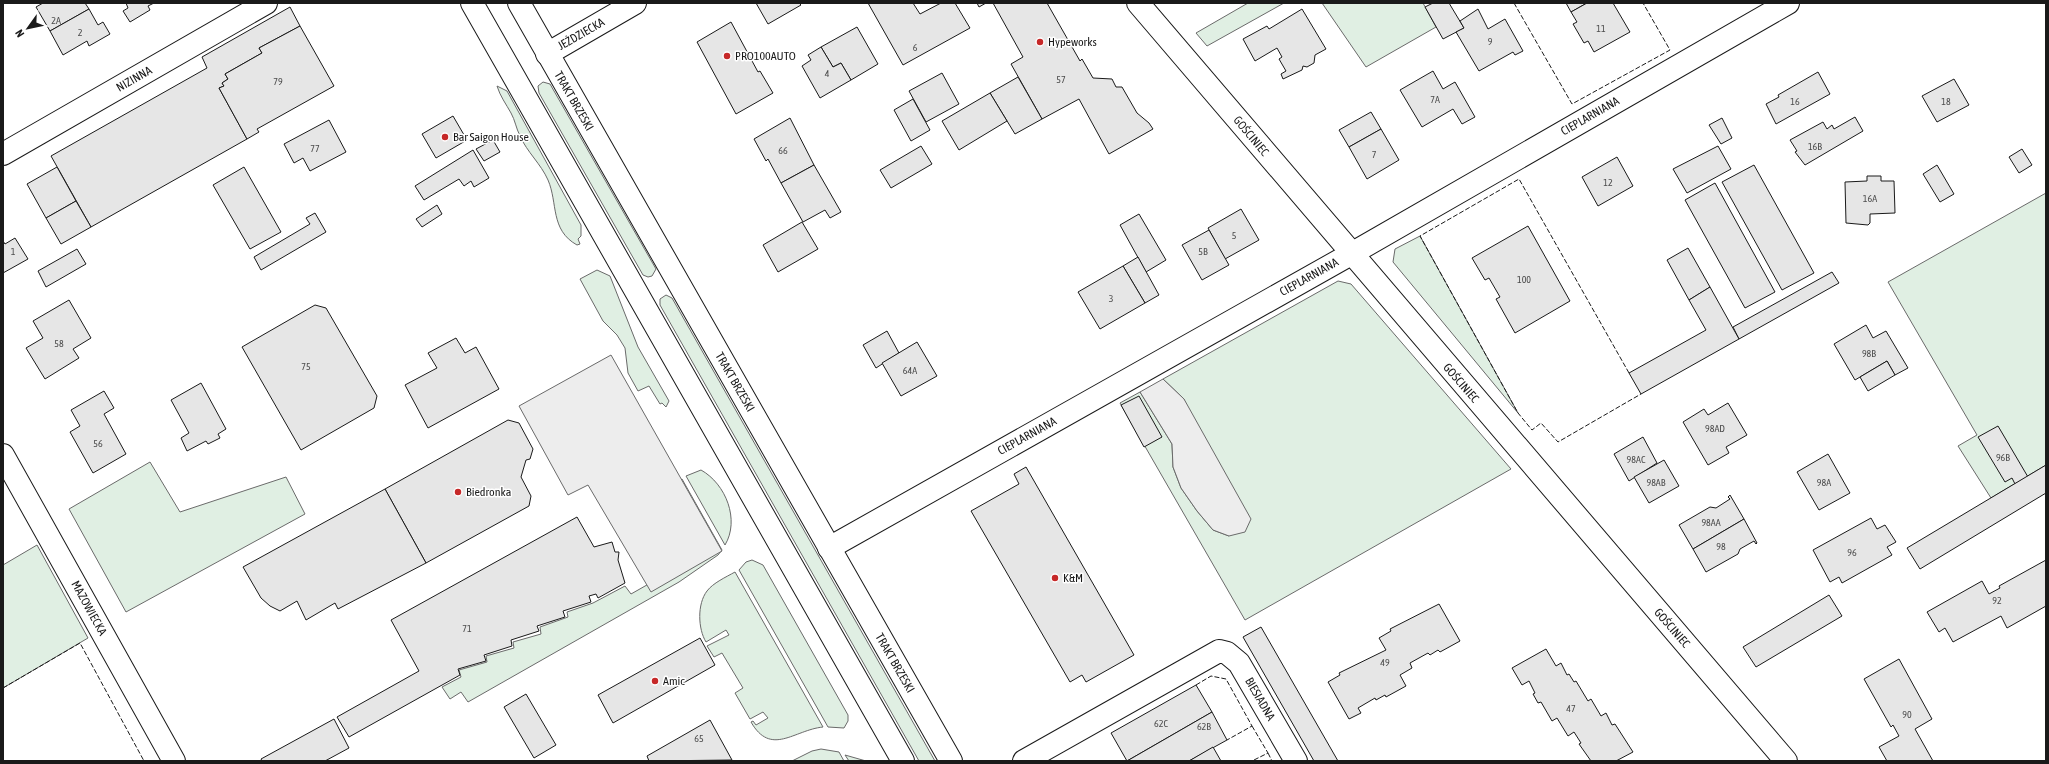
<svg xmlns="http://www.w3.org/2000/svg" width="2049" height="764" viewBox="0 0 2049 764" font-family="'Asap Condensed',sans-serif">
<style>
.green{fill:#e0efe3;stroke:#6a6a6a}
.parking{fill:#ededed;stroke:#6a6a6a}
.building{fill:#e6e6e6;stroke:#1a1a1a}
.lines{fill:none;stroke-linecap:round;stroke-linejoin:round}
.street-casing{stroke:#1a1a1a;stroke-width:24}
.primary-casing{stroke:#1a1a1a;stroke-width:24}
.street{stroke:#fff;stroke-width:22}
.primary{stroke:#fff;stroke-width:22}
.fence{stroke:#1a1a1a;stroke-width:1;stroke-dasharray:5 2;stroke-linecap:butt}
.poi-dot{fill:#c62828;stroke:#fff;stroke-width:1.5}
.labels{text-anchor:middle;stroke-width:3;stroke-linejoin:round;paint-order:stroke}
.number-label{font-size:10px;fill:#4d4d4d}
.street-label{font-size:12px;fill:#1a1a1a;stroke:#fff}
.poi-label{font-size:12px;fill:#1a1a1a;stroke:#fff;text-anchor:start}
</style>
<rect width="100%" height="100%" fill="#fff"/>
<g class="green">
<polygon points="1248,3 1284,3 1207,46 1196,33"/>
<polygon points="1322,3 1423,3 1436,27 1366,67"/>
<polygon points="543,82 550,84 656,269 652,276 648,277 643,275 539,93 538,86"/>
<path d="M497,86L507,91L581,225V236L578,239L580,244L577,245C550,230 558,203 548,180C541,164 527,152 520,136C516,128 515,120 511,113C506,104 500,96 497,86Z"/>
<polygon points="2046,193 2046,465 1991,498 1958,446 1977,435 1888,282"/>
<polygon points="1420,236 1518,413 1393,262 1395,249"/>
<polygon points="597,270 610,276 638,347 669,401 666,407 662,403 660,404 649,386 638,391 628,373 625,348 617,335 603,321 580,279"/>
<polygon points="1338,281 1351,284 1511,469 1245,620 1120,403 1140,392 1172,444 1173,467 1181,488 1197,511 1213,530 1229,536 1184,399 1163,379"/>
<polygon points="666,295 672,298 935,761 919,761 660,305 660,299"/>
<polygon points="150,462 180,512 286,477 305,514 126,612 69,509"/>
<path d="M701,470C726,484 740,520 725,545L686,476Z"/>
<polygon points="682,479 722,550 718,555 679,582 468,702 461,692 450,699 442,687 461,677 459,670 487,662 486,656 514,648 513,642 541,634 540,627 568,617 567,612 593,603 625,586 631,594 712,548 675,483"/>
<polygon points="37,545 88,638 3,688 3,565"/>
<polygon points="752,560 763,565 848,715 848,721 844,728 828,727 739,570 746,562"/>
<path d="M735,572L823,727C794,730 771,757 751,722L753,721L756,725L768,718L763,712L750,719L735,693L743,688L722,653L714,657L707,646L729,635L726,630L706,642C698,629 697,604 707,591C713,583 726,577 735,572Z"/>
<polygon points="821,749 839,752 844,761 792,761 812,751"/>
<polygon points="845,755 866,761 849,761"/>
</g>
<g class="parking">
<polygon points="611,355 722,551 651,592 588,485 568,495 519,406"/>
<polygon points="1163,379 1184,399 1251,519 1245,532 1229,536 1213,530 1197,511 1181,488 1173,467 1172,444 1140,392"/>
</g>
<g class="building">
<polygon points="43,3 85,3 89,9 50,31 36,7"/>
<polygon points="126,3 154,3 148,6 150,10 130,22 123,11 128,8"/>
<polygon points="756,3 799,3 801,5 768,24"/>
<polygon points="868,3 913,3 920,14 941,3 955,3 970,28 903,65"/>
<polygon points="977,3 986,3 979,7"/>
<polygon points="993,3 1047,3 1080,61 1082,59 1093,78 1112,79 1116,87 1122,87 1137,113 1149,123 1153,129 1109,154 1079,99 1042,119 1011,64 1023,57"/>
<polygon points="1433,3 1449,3 1464,28 1443,39 1425,7"/>
<polygon points="1566,3 1587,3 1571,12"/>
<polygon points="1587,3 1613,3 1630,32 1594,52 1588,41 1584,43 1573,24 1577,22 1571,12"/>
<polygon points="290,7 300,26 259,48 262,53 225,74 228,79 222,83 224,86 219,88 247,139 91,227 51,156 207,68 202,57"/>
<polygon points="89,9 98,25 103,22 110,34 89,46 87,41 63,55 50,31"/>
<polygon points="1302,9 1326,49 1315,55 1314,63 1307,67 1303,66 1302,70 1283,79 1281,74 1286,71 1279,59 1282,57 1277,48 1255,61 1243,39 1267,26 1269,29"/>
<polygon points="1478,9 1488,29 1505,19 1523,51 1515,55 1513,52 1479,71 1456,32 1464,28 1460,21"/>
<polygon points="731,22 758,72 760,71 773,93 736,114 697,42"/>
<polygon points="300,26 334,86 257,129 259,132 247,139 219,88 224,86 222,83 228,79 225,74 262,53 259,48"/>
<polygon points="857,27 878,64 851,80 841,63 833,67 821,47"/>
<polygon points="821,47 833,67 841,63 851,80 820,98 802,66 811,60 808,55"/>
<polygon points="1433,71 1443,89 1455,82 1475,117 1462,124 1453,109 1422,127 1400,90"/>
<polygon points="1818,72 1830,94 1776,124 1766,104 1779,97 1778,95"/>
<polygon points="942,73 959,104 926,122 909,91"/>
<polygon points="1018,77 1042,119 1015,134 990,93"/>
<polygon points="1954,79 1969,105 1937,122 1922,96"/>
<polygon points="990,93 1007,121 959,150 942,121"/>
<polygon points="913,99 930,130 911,141 894,110"/>
<polygon points="1371,112 1381,129 1349,147 1339,130"/>
<polygon points="453,116 467,140 436,158 422,134"/>
<polygon points="1855,117 1863,131 1805,165 1795,152 1797,151 1790,140 1823,122 1827,129 1832,125 1834,129"/>
<polygon points="790,118 814,165 781,183 768,159 766,161 754,139"/>
<polygon points="1722,118 1732,138 1721,144 1709,125"/>
<polygon points="329,120 346,152 310,171 303,158 294,163 284,144"/>
<polygon points="1381,129 1399,160 1367,179 1349,147"/>
<polygon points="493,140 500,152 484,161 476,149"/>
<polygon points="921,146 932,164 891,188 880,170"/>
<polygon points="1718,146 1731,169 1687,193 1673,169"/>
<polygon points="2022,149 2032,165 2019,173 2009,157"/>
<polygon points="473,150 489,178 474,187 471,181 464,186 459,179 424,200 415,186"/>
<polygon points="1617,157 1633,186 1598,206 1582,177"/>
<polygon points="814,165 841,212 830,218 825,210 803,222 781,183"/>
<polygon points="1754,165 1814,273 1782,290 1722,182"/>
<polygon points="1937,165 1954,194 1940,202 1923,174"/>
<polygon points="57,167 76,201 46,218 27,184"/>
<polygon points="244,167 281,232 250,249 213,185"/>
<polygon points="1867,176 1881,176 1881,181 1894,181 1895,213 1870,214 1870,223 1868,225 1846,223 1845,182 1867,181"/>
<polygon points="1715,183 1775,292 1745,308 1685,200"/>
<polygon points="76,201 91,227 61,244 46,218"/>
<polygon points="437,205 442,214 422,227 416,219"/>
<polygon points="1241,209 1259,240 1225,259 1208,228"/>
<polygon points="315,213 326,232 261,270 254,257 310,224 306,218"/>
<polygon points="1139,214 1166,260 1146,272 1120,225"/>
<polygon points="802,222 818,249 778,272 763,245"/>
<polygon points="1528,226 1570,301 1515,333 1496,299 1500,297 1489,278 1485,280 1472,258"/>
<polygon points="1209,230 1229,265 1202,280 1182,245"/>
<polygon points="15,238 28,259 3,273 3,241 5,244"/>
<polygon points="1688,248 1710,287 1689,300 1667,260"/>
<polygon points="77,249 86,264 46,287 38,271"/>
<polygon points="1138,257 1159,295 1145,303 1123,266"/>
<polygon points="1123,266 1145,303 1100,329 1078,292"/>
<polygon points="1832,272 1839,283 1739,339 1733,327"/>
<polygon points="1710,287 1739,339 1641,394 1629,373 1706,330 1689,300"/>
<polygon points="69,300 91,338 73,349 79,358 45,379 26,348 43,338 33,321"/>
<polygon points="315,305 326,308 377,396 374,408 301,450 242,347"/>
<polygon points="1866,325 1873,338 1886,331 1908,368 1895,375 1887,361 1855,380 1834,344"/>
<polygon points="887,331 899,353 876,368 863,345"/>
<polygon points="456,338 465,353 476,347 499,389 428,428 405,385 437,368 428,353"/>
<polygon points="917,342 937,376 901,396 882,363"/>
<polygon points="1887,361 1895,375 1868,391 1860,377"/>
<polygon points="201,383 226,429 218,434 220,438 208,444 206,441 187,451 181,438 189,433 171,400"/>
<polygon points="104,391 114,408 104,414 126,454 93,473 70,432 80,426 71,410"/>
<polygon points="1139,396 1162,437 1144,447 1121,405"/>
<polygon points="1728,403 1747,435 1726,447 1729,453 1708,465 1683,422 1704,409 1708,415"/>
<polygon points="508,420 519,423 533,449 530,459 526,460 521,477 531,496 529,506 426,563 385,489"/>
<polygon points="1998,426 2028,477 2015,484 2012,478 2005,482 1978,437"/>
<polygon points="1643,437 1657,463 1629,481 1614,454"/>
<polygon points="1828,454 1850,493 1819,510 1797,472"/>
<polygon points="1664,460 1679,486 1649,503 1634,477"/>
<polygon points="2046,465 2046,493 1920,569 1907,548"/>
<polygon points="1026,467 1134,655 1086,682 1082,675 1070,682 971,511 1019,484 1014,474"/>
<polygon points="385,489 426,563 338,609 335,603 306,620 297,601 280,611 270,606 261,598 243,567"/>
<polygon points="1730,495 1744,519 1693,549 1679,525 1710,507 1716,508 1730,499 1728,497"/>
<polygon points="577,517 594,547 612,542 615,552 619,552 618,560 625,583 598,598 596,594 589,596 591,602 563,611 565,617 537,626 539,631 511,640 512,646 484,655 486,661 458,669 460,675 349,737 337,717 419,671 391,620"/>
<polygon points="1871,518 1877,529 1885,525 1896,542 1887,547 1892,555 1842,583 1839,577 1830,582 1813,550"/>
<polygon points="1744,519 1757,543 1756,544 1754,541 1740,549 1738,554 1706,572 1693,549"/>
<polygon points="2046,560 2046,606 2007,628 2001,616 1953,642 1945,628 1939,632 1927,612 1982,581 1989,594 2000,588 1999,586"/>
<polygon points="1829,595 1842,616 1756,667 1743,647"/>
<polygon points="1439,604 1460,641 1440,652 1438,650 1430,655 1428,653 1410,663 1412,668 1400,675 1406,686 1386,697 1385,695 1376,700 1375,698 1358,708 1361,713 1349,719 1328,682 1340,675 1339,673 1386,650 1379,638 1391,631 1390,629"/>
<polygon points="1261,627 1338,761 1314,761 1243,637"/>
<polygon points="700,638 715,665 613,723 598,695"/>
<polygon points="1546,649 1556,666 1561,663 1567,675 1569,674 1574,682 1576,681 1588,701 1591,699 1601,716 1606,713 1612,725 1615,724 1633,752 1616,761 1591,761 1579,744 1581,743 1574,732 1568,736 1557,718 1552,721 1541,702 1538,703 1533,694 1535,693 1529,681 1522,685 1512,668"/>
<polygon points="1899,659 1932,719 1915,729 1933,761 1887,761 1879,747 1899,736 1893,725 1891,727 1864,679"/>
<polygon points="1196,685 1212,712 1127,761 1111,733"/>
<polygon points="526,694 556,745 534,758 504,707"/>
<polygon points="1212,712 1227,740 1189,761 1127,761"/>
<polygon points="334,719 349,748 325,761 262,761 261,759"/>
<polygon points="710,720 732,760 649,761 647,756"/>
<polygon points="1213,747 1221,761 1189,761"/>
</g>
<g class="lines">
<defs>
<g id="street">
<polyline points="1138,3 1786,761"/>
<polyline points="547,54 635,3"/>
<polyline points="3,154 266,3"/>
<polyline points="3,455 174,761"/>
<polyline points="829,548 1351,254 1788,3"/>
<polyline points="1024,761 1219,651 1227,653 1239,663 1296,761"/>
</g>
<g id="primary">
<polyline points="472,3 903,761"/>
<polyline points="519,3 951,761"/>
</g>
</defs>
<use href="#street" class="street-casing"/>
<use href="#primary" class="primary-casing"/>
<use href="#street" class="street"/>
<use href="#primary" class="primary"/>
<g class="fence">
<polyline points="1514,3 1572,104 1670,50 1643,3"/>
<polyline points="1629,373 1519,179 1420,236 1518,413 1532,430 1541,423 1558,442 1641,394"/>
<polyline points="1196,685 1211,676 1226,679 1252,726 1227,740"/>
<polyline points="3,688 80,643 144,761"/>
<polyline points="1252,726 1268,753 1252,761"/>
<polyline points="1268,753 1272,761"/>
</g>
</g>
<g class="poi-dot">
<circle cx="1040" cy="42" r="4"/>
<circle cx="727" cy="56" r="4"/>
<circle cx="445" cy="137" r="4"/>
<circle cx="458" cy="492" r="4"/>
<circle cx="1055" cy="578" r="4"/>
<circle cx="655" cy="681" r="4"/>
</g>
<g class="labels">
<g class="number-label">
<text x="56" y="24">2A</text>
<text x="1601" y="32">11</text>
<text x="80" y="36">2</text>
<text x="1490" y="45">9</text>
<text x="915" y="51">6</text>
<text x="827" y="77">4</text>
<text x="1061" y="83">57</text>
<text x="278" y="85">79</text>
<text x="1435" y="103">7A</text>
<text x="1795" y="105">16</text>
<text x="1946" y="105">18</text>
<text x="1815" y="150">16B</text>
<text x="315" y="152">77</text>
<text x="783" y="154">66</text>
<text x="1374" y="158">7</text>
<text x="1608" y="186">12</text>
<text x="1870" y="202">16A</text>
<text x="1234" y="239">5</text>
<text x="13" y="255">1</text>
<text x="1203" y="255">5B</text>
<text x="1524" y="283">100</text>
<text x="1111" y="302">3</text>
<text x="59" y="347">58</text>
<text x="1869" y="357">98B</text>
<text x="306" y="370">75</text>
<text x="910" y="374">64A</text>
<text x="1715" y="432">98AD</text>
<text x="98" y="447">56</text>
<text x="2003" y="461">96B</text>
<text x="1636" y="463">98AC</text>
<text x="1656" y="486">98AB</text>
<text x="1824" y="486">98A</text>
<text x="1711" y="526">98AA</text>
<text x="1721" y="550">98</text>
<text x="1852" y="556">96</text>
<text x="1997" y="604">92</text>
<text x="467" y="632">71</text>
<text x="1385" y="666">49</text>
<text x="1571" y="712">47</text>
<text x="1907" y="718">90</text>
<text x="1161" y="727">62C</text>
<text x="1204" y="730">62B</text>
<text x="699" y="742">65</text>
</g>
<g class="street-label">
<text transform="translate(581 34) rotate(-30)" y="4">JEŹDZIECKA</text>
<text transform="translate(134 79) rotate(-30)" y="4">NIZINNA</text>
<text transform="translate(574 101) rotate(60)" y="4">TRAKT BRZESKI</text>
<text transform="translate(1590 116) rotate(-30)" y="4">CIEPLARNIANA</text>
<text transform="translate(1251 136) rotate(50)" y="4">GOŚCINIEC</text>
<text transform="translate(1309 277) rotate(-29)" y="4">CIEPLARNIANA</text>
<text transform="translate(735 382) rotate(60)" y="4">TRAKT BRZESKI</text>
<text transform="translate(1461 383) rotate(49)" y="4">GOŚCINIEC</text>
<text transform="translate(1027 436) rotate(-29)" y="4">CIEPLARNIANA</text>
<text transform="translate(89 608) rotate(61)" y="4">MAZOWIECKA</text>
<text transform="translate(1672 628) rotate(49)" y="4">GOŚCINIEC</text>
<text transform="translate(895 663) rotate(60)" y="4">TRAKT BRZESKI</text>
<text transform="translate(1260 699) rotate(60)" y="4">BIESIADNA</text>
</g>
<g class="poi-label">
<text x="1048" y="46">Hypeworks</text>
<text x="735" y="60">PRO100AUTO</text>
<text x="453" y="141">Bar Saigon House</text>
<text x="466" y="496">Biedronka</text>
<text x="1063" y="582">K&amp;M</text>
<text x="663" y="685">Amic</text>
</g>
</g>
<rect width="2049" height="764" fill="none" stroke="#1a1a1a" stroke-width="8"/>
<g transform="translate(28 28) rotate(237)" stroke="#ffffff" stroke-width="3" paint-order="stroke">
<path d="M0-3L7 15L0 10L-7 15Z" fill="#1a1a1a"/>
<text y="-6" font-size="11" font-weight="bold" text-anchor="middle" fill="#1a1a1a">N</text>
</g>
</svg>
